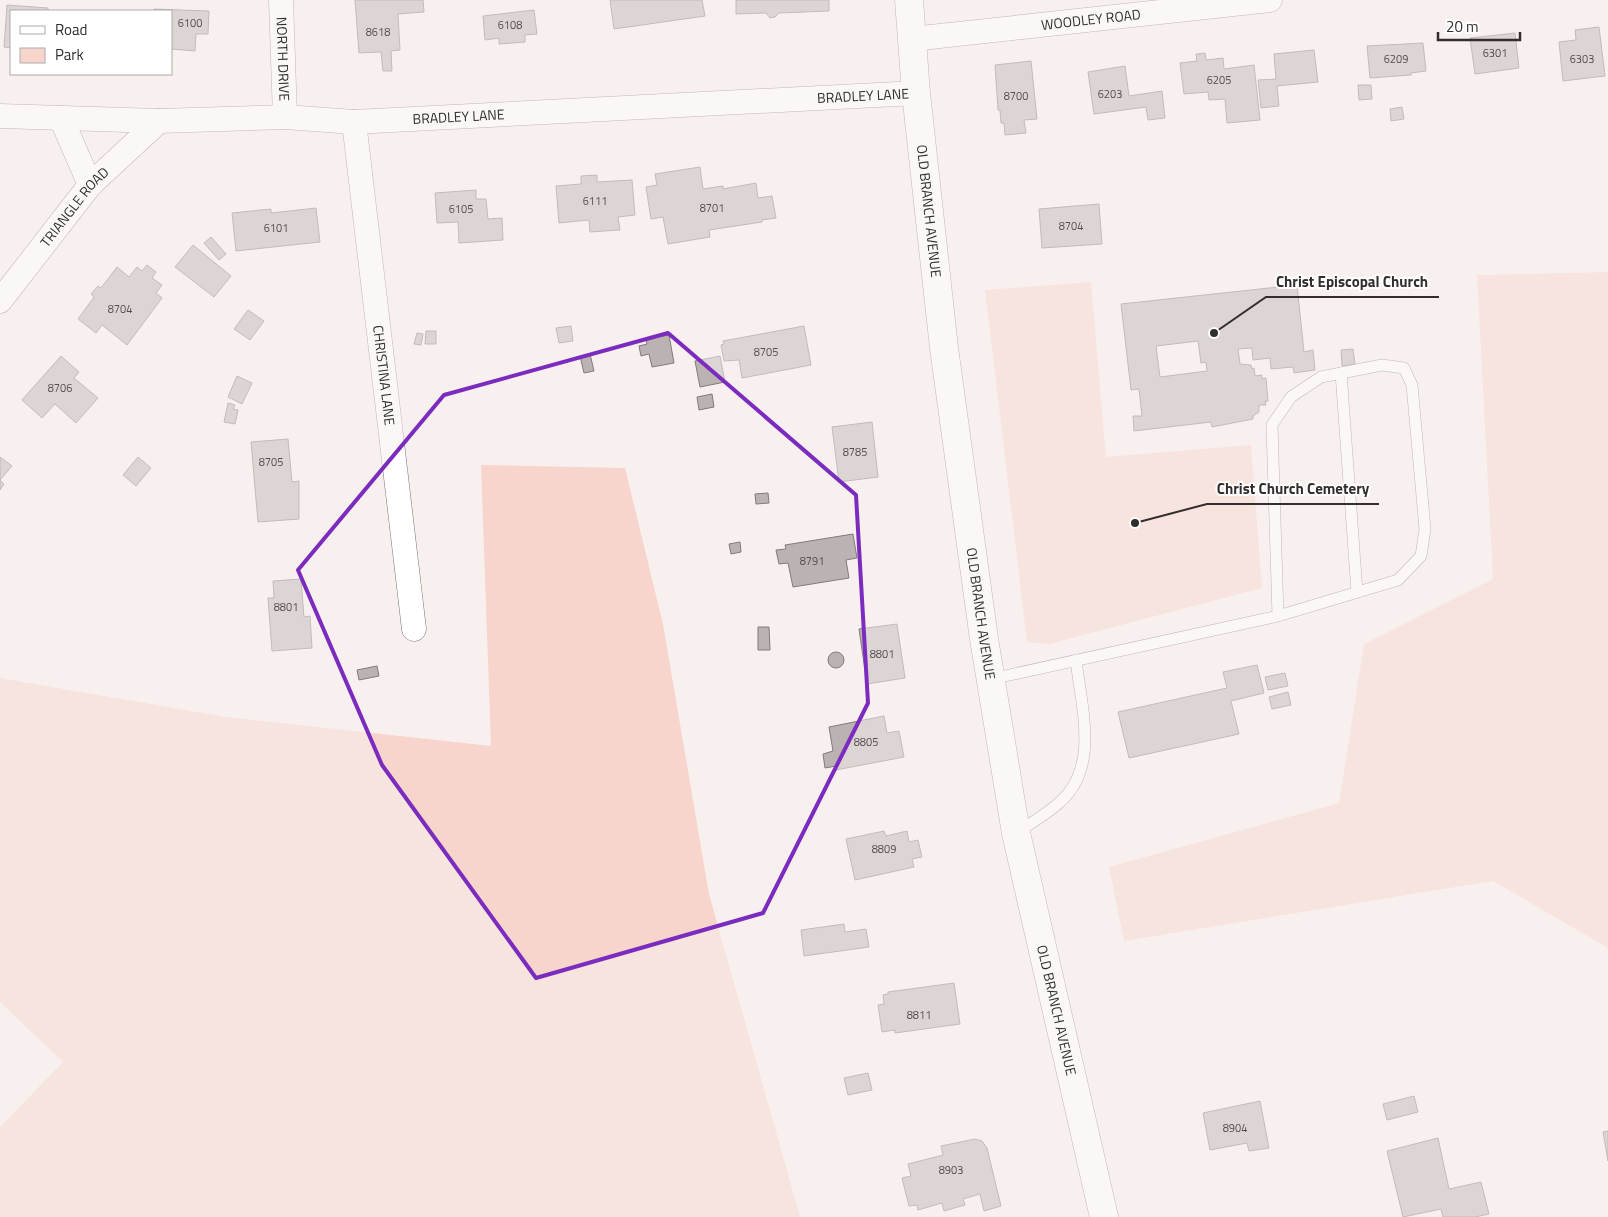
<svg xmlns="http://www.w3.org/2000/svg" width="1608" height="1217" viewBox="0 0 1608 1217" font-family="'Titillium Web',sans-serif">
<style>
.green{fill:#f7d5cd}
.building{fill:#bbb3b1;stroke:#827b79;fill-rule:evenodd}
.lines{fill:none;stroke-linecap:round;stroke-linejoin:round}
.lane-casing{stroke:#7b7472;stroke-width:12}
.street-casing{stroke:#7b7472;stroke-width:25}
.secondary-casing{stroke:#7b7472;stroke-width:29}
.lane{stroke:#fff;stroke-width:11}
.street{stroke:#fff;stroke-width:24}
.secondary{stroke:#fff;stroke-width:28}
.marked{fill:none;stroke:#7b2cbf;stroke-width:4;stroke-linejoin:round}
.labels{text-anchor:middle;stroke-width:4;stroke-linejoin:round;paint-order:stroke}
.number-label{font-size:11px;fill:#544f4e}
.street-label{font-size:14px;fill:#312e2d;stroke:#fff}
.leader{fill:none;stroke:#312e2d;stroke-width:2}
.callout-dot{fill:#312e2d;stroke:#fff;stroke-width:2}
.callout-label{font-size:15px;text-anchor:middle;font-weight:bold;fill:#312e2d;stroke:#fff;stroke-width:4;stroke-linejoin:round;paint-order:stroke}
</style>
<rect width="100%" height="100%" fill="#f8f0ee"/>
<g class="green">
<polygon points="1608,272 1608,948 1493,881 1124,941 1109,867 1339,803 1364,644 1493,579 1477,275"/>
<polygon points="1091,282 1106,457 1251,445 1262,588 1049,644 1027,642 985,290"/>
<polygon points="481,465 625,468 663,624 709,894 800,1217 0,1217 0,1127 63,1062 0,1002 0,678 226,717 491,746"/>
</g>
<g class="building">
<polygon points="355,0 423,0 424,12 398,14 400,50 391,51 392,71 383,71 381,52 359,53"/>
<polygon points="610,0 702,0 705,16 614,29"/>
<polygon points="736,0 829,0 829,11 779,13 775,17 770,18 766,13 736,14"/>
<polygon points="7,5 48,8 48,11 11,11 11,48 4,47"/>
<polygon points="154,9 209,11 208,34 196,34 195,51 171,49 171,11 154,11"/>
<polygon points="534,10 537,34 525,35 525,42 499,44 499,38 485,40 483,16"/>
<polygon points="1599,27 1605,76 1563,81 1559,42 1576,40 1575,30"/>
<polygon points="1515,33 1519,68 1475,74 1470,38"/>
<polygon points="1423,43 1426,71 1411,73 1411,75 1370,78 1367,46"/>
<polygon points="1314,50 1318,82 1277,86 1279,106 1261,108 1258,80 1276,79 1274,54"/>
<polygon points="1205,53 1206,60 1223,58 1224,69 1254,65 1260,120 1227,123 1225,99 1209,100 1208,92 1184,94 1180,63 1197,61 1196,54"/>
<polygon points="1031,61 1037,119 1024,120 1026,133 1005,135 1004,123 1001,123 1000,110 998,110 995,65"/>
<polygon points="1125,66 1129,96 1162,91 1165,118 1148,120 1146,107 1094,114 1088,72"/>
<polygon points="1358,85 1371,85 1372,99 1359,100"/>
<polygon points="1402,107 1404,119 1391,121 1390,109"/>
<polygon points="700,167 703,189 723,186 723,189 756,183 758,198 772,196 776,218 762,220 762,222 709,230 710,237 668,244 663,217 651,219 646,187 657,185 655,174"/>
<polygon points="597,175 597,182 632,180 635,215 618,217 620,230 590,232 589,220 559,223 556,186 581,184 581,176"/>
<polygon points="476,190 476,199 486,199 488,219 502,218 503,240 459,243 458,222 437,223 435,193"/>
<polygon points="1099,204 1102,244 1042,248 1039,209"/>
<polygon points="316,208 320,242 236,251 232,213 271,209 271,213"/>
<polygon points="211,237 226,254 219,260 204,243"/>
<polygon points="193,245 231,276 214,297 175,267"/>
<polygon points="147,265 156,272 152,278 162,285 156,293 162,298 127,345 102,325 96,333 78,319 94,297 91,294 98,286 101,288 117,267 129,277 137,267 142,271"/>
<path d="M1297,285L1304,352L1313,350L1315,370L1294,373L1293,367L1271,369L1270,358L1253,360L1252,348L1238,349L1240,364L1251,365L1252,369L1254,368L1255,376L1262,375V379L1266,378L1268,401H1265L1266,405H1259V412L1253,416V419L1212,427L1211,422L1134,431L1133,416H1142L1139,389L1131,390L1121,304ZM1198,341L1201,363L1206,362L1207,371L1160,377L1156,346Z"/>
<polygon points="248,310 264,321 250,340 234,329"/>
<polygon points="571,326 573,341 559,343 556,328"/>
<polygon points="804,326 811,365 742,378 739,360 724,361 721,345 724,344 723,341"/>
<polygon points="426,331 436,331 436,344 425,344"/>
<polygon points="417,333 423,334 421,345 414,344"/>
<polygon points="669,335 674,363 652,367 649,354 641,356 639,346 647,344 646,339"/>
<polygon points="1353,349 1355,364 1342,366 1341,350"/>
<polygon points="590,354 594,371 584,373 580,356"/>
<polygon points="61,356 79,372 74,378 98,398 76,423 55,404 42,418 22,400"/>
<polygon points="720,356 725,382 700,387 695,361"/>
<polygon points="237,376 252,383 242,404 228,397"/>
<polygon points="712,394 714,407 699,410 697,397"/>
<polygon points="228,403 235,405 233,409 238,410 235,424 224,422"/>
<polygon points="872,422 878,477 839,482 832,427"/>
<polygon points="288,439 292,482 299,481 299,519 258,522 251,442"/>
<polygon points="0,457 12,466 0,480 4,484 0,490"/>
<polygon points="138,457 151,468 136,486 123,475"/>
<polygon points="768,493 769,503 756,504 755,494"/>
<polygon points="853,534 857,558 846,560 849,578 793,587 788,563 779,564 776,550 786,549 785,545"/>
<polygon points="740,542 741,552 731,554 729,544"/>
<polygon points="301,579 304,617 310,616 312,648 272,651 268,598 274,598 273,581"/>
<polygon points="897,624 905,678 867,684 859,629"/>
<polygon points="758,627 769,627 770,650 758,650"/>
<circle cx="836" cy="660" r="8"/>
<polygon points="1257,665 1264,693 1231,701 1239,734 1129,758 1118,712 1227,688 1223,672"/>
<polygon points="377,666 379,676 359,680 357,670"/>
<polygon points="1285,673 1288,686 1268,690 1265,677"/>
<polygon points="1288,692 1291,705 1272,709 1269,697"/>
<polygon points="884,716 887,733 899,731 904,757 836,770 836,766 825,768 823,754 833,751 829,727"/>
<polygon points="884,831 886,836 907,831 909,842 918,840 922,857 912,859 914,867 855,880 846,839"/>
<polygon points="844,924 845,932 866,929 869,947 804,956 801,930"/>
<polygon points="954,983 960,1024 895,1033 895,1030 882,1032 878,1005 884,1004 883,995 888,994 888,992"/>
<polygon points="868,1073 872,1090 848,1095 844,1078"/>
<polygon points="1414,1096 1418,1112 1387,1120 1383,1104"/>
<polygon points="1260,1101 1269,1148 1249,1151 1247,1143 1210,1150 1203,1113"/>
<polygon points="1608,1131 1608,1161 1603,1132"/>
<polygon points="1438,1138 1449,1189 1481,1182 1489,1214 1475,1217 1443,1217 1441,1209 1403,1217 1387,1151"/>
<polygon points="975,1139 982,1141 987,1148 1001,1206 984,1211 980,1194 963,1199 965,1205 944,1211 942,1203 918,1210 917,1205 909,1206 902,1178 911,1176 908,1164 943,1155 941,1146"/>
</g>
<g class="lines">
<defs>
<g id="lane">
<polyline points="1341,373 1357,592"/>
<polyline points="991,679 1278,616 1398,580 1421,556 1425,529 1412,385 1404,368 1382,365 1321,377 1291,397 1272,425 1278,616"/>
<path d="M1016,833C1031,823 1047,814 1060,802C1100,767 1081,706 1076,660"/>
</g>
<g id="street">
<path id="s1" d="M281,0L285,117"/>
<path id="s2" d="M912,39L1270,0"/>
<path id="s3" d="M0,116L159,121L285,117L354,122L916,93"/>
<polyline points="61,118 90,185"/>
<path id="s4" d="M354,122L414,629"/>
<path id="s5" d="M0,301L90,185L159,121"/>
</g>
<g id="secondary">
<path id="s6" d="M909,0L916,93L944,348L984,639L1016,833L1104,1217"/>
</g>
</defs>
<use href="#lane" class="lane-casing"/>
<use href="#street" class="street-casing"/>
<use href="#secondary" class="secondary-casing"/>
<use href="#lane" class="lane"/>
<use href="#street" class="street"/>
<use href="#secondary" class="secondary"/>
</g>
<path d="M0 0H1608V1217H0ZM668,333L856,495L868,703L763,913L536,978L382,765L298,570L444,395Z" fill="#f8f0ee" fill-opacity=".55" fill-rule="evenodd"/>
<path class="marked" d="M668,333L856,495L868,703L763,913L536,978L382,765L298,570L444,395Z"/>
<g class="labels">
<g class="number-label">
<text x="190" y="27">6100</text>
<text x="510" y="29">6108</text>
<text x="378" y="36">8618</text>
<text x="1495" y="57">6301</text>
<text x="1396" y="63">6209</text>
<text x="1582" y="63">6303</text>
<text x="1219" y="84">6205</text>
<text x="1110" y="98">6203</text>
<text x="1016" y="100">8700</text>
<text x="595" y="205">6111</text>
<text x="712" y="212">8701</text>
<text x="461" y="213">6105</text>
<text x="1071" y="230">8704</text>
<text x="276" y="232">6101</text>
<text x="120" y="313">8704</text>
<text x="766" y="356">8705</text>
<text x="60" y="392">8706</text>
<text x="855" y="456">8785</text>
<text x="271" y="466">8705</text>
<text x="812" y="565">8791</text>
<text x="286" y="611">8801</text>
<text x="882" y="658">8801</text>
<text x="866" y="746">8805</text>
<text x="884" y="853">8809</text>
<text x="919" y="1019">8811</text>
<text x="1235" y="1132">8904</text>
<text x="951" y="1174">8903</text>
</g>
<g class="street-label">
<text dy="5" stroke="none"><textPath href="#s2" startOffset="180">WOODLEY ROAD</textPath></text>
<text dy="5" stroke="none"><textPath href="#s1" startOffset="59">NORTH DRIVE</textPath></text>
<text dy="5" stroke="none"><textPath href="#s3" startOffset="864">BRADLEY LANE</textPath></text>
<text dy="5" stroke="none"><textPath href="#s3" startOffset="459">BRADLEY LANE</textPath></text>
<text dy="5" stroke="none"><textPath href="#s5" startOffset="120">TRIANGLE ROAD</textPath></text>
<text dy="5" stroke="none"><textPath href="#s6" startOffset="212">OLD BRANCH AVENUE</textPath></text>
<text dy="5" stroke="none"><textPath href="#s4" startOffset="255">CHRISTINA LANE</textPath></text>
<text dy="5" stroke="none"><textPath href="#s6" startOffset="618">OLD BRANCH AVENUE</textPath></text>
<text dy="5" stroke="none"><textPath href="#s6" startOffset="1022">OLD BRANCH AVENUE</textPath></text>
</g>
</g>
<path class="leader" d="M1214 333L1266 297H1439M1135 523L1207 504H1379"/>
<g class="callout-dot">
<circle cx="1214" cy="333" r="5"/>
<circle cx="1135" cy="523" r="5"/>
</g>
<g class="callout-label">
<text x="1352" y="287">Christ Episcopal Church</text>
<text x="1293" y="494">Christ Church Cemetery</text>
</g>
<rect x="10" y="10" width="162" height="65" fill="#ffffff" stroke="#adabab"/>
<rect x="20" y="26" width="25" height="8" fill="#ffffff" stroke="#adabab"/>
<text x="55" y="35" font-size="15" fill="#312e2d">Road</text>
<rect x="20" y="48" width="25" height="15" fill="#f7d5cd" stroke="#adabab"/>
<text x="55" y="60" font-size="15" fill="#312e2d">Park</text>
<path d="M1438 32v8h82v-8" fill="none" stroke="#312e2d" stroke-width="2.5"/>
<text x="1446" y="32" font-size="15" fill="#312e2d" stroke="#ffffff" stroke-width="4" paint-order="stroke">20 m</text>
</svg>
